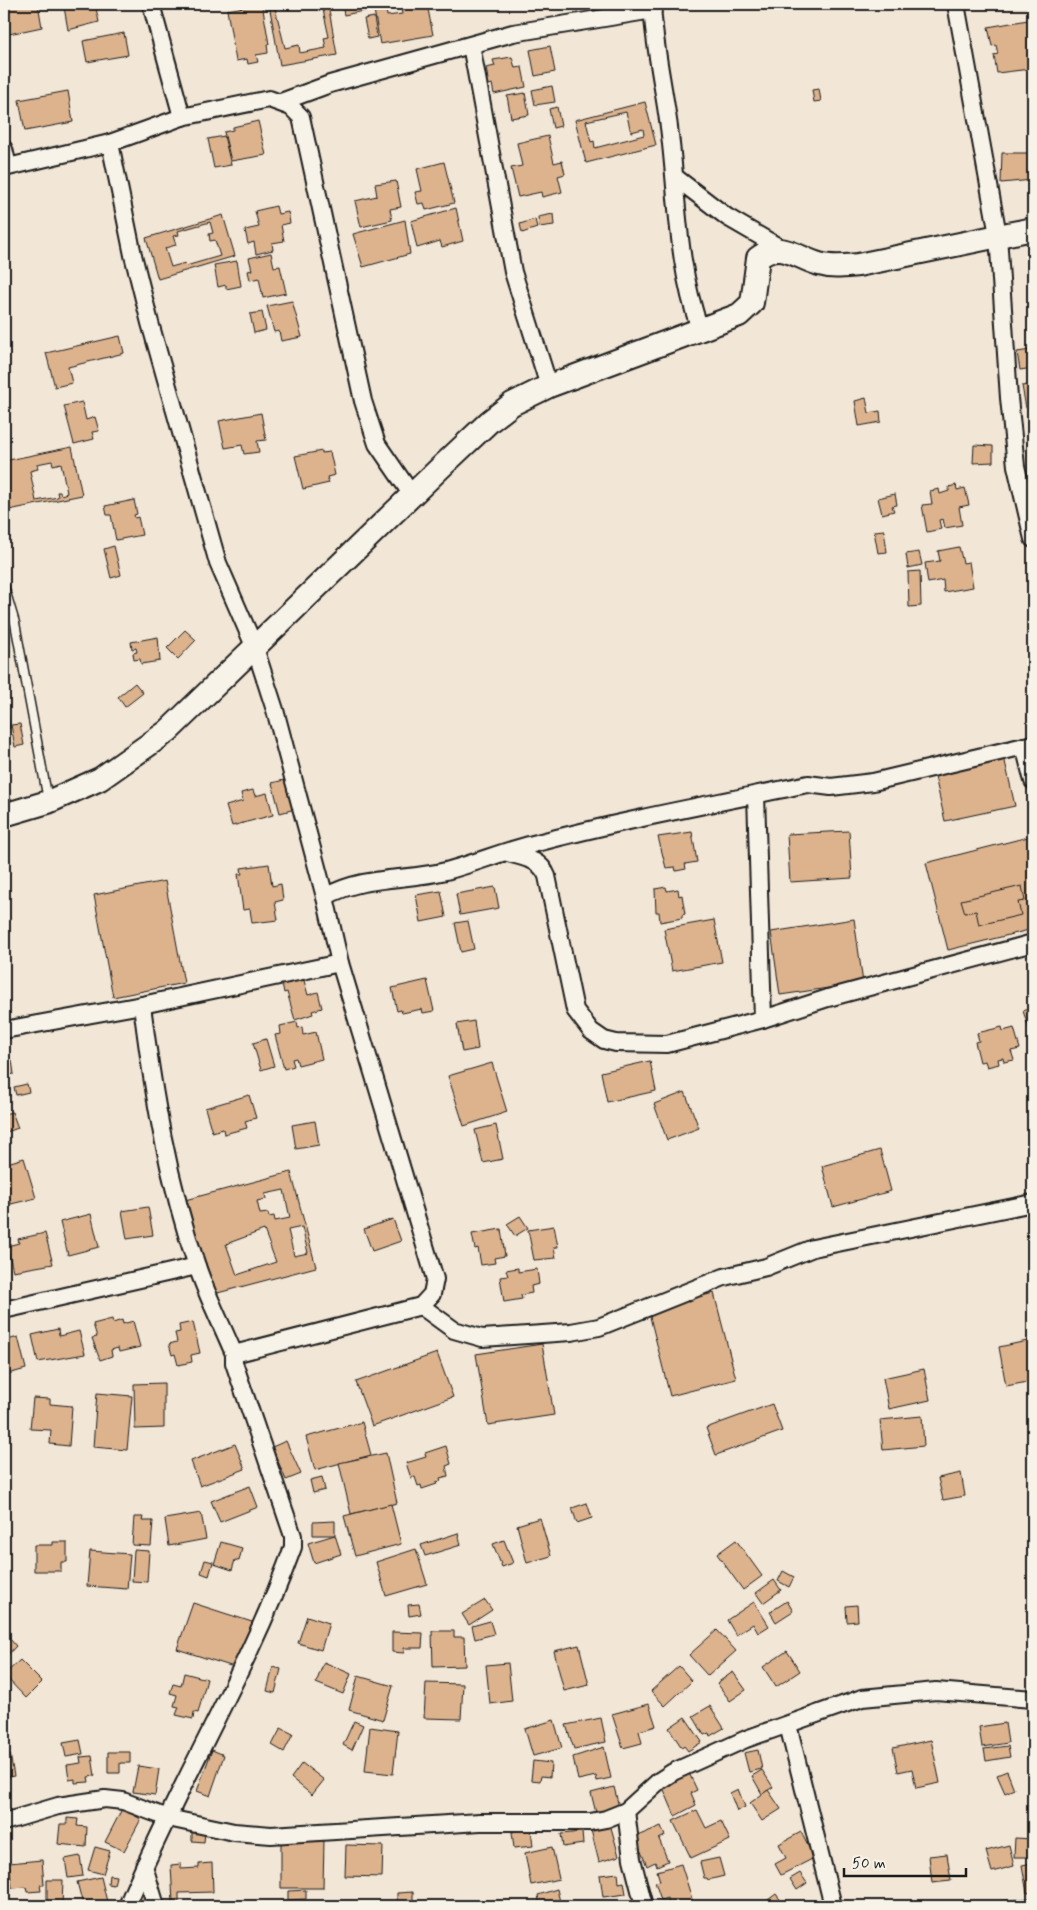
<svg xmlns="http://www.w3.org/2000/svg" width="1037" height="1910" viewBox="0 0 1037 1910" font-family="Mynerve,sans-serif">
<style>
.building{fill:#ddb38d;stroke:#1c1c1c;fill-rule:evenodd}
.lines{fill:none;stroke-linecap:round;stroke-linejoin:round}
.lane-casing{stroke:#1c1c1c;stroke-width:11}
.street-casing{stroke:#1c1c1c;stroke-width:20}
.secondary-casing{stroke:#1c1c1c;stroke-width:26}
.lane{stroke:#f7f3e8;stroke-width:8}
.street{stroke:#f7f3e8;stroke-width:16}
.secondary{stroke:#f7f3e8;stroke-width:22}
</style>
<rect width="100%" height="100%" fill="#f2e6d6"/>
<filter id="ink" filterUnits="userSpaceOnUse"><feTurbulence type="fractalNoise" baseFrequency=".02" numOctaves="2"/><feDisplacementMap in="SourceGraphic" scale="10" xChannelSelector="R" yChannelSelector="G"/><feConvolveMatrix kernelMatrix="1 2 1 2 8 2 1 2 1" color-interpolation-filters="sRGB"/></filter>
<g filter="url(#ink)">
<g class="building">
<polygon points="4,4 38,4 42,27 4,35"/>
<polygon points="69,4 95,4 99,22 68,30 64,7 70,6"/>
<polygon points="262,4 269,44 267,44 268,53 256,55 258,62 248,64 247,59 236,61 227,10"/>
<polygon points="269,4 274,4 285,48 299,45 300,53 326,48 324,38 329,37 322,5 315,7 314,4 328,4 337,55 280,65"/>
<polygon points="329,4 371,4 373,9 344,15 342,5 330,7"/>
<polygon points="373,4 380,4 381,9 386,8 387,16 402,14 401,7 409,6 408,4 427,4 433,35 380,44"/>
<polygon points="374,17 377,37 368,39 364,19"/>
<polygon points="1028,20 1028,35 1033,34 1033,66 1030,66 1030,69 997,73 994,55 998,54 996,45 992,46 988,27"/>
<polygon points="124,33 128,55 87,62 83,41"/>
<polygon points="550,46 555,72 535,76 530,50"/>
<polygon points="512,57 515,68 522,67 526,87 494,94 492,84 489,85 486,68 495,66 493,60"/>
<polygon points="552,86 555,102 535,105 532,90"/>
<polygon points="819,89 821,101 814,102 812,90"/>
<polygon points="68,91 73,122 25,131 19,100"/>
<polygon points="525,93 529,115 511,118 507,96"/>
<path d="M645,102L656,145L586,163L575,120ZM626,112L631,132L643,129L644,135L595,148L594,141L591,142L586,121Z"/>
<polygon points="557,107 561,126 553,128 549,109"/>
<polygon points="258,121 266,155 231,161 224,132 233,130 233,127"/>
<polygon points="224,136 231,165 214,168 208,139"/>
<polygon points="548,136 554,163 562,161 565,174 558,176 562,192 542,197 541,192 518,197 511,168 522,166 517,143"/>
<polygon points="1002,153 1033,153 1033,180 1001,183"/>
<polygon points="444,162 454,203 426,210 424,203 418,204 415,192 422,191 417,169"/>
<polygon points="396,181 401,207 390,209 392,220 361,227 355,201 377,196 375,184"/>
<polygon points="276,206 278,214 288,212 290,223 281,225 284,241 272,243 273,250 256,254 254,242 248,244 245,230 259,227 255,211"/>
<polygon points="456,208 463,241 442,247 440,241 417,248 411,221"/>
<polygon points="553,214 554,225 539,227 538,217"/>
<path d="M223,215L235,256L158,279L146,238ZM210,222L213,233L209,234L210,241L215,240L220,256L186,266L185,263L171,267L165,248L176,245L173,236L179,235L178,231Z"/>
<polygon points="535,219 537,228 522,233 520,224"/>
<polygon points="405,220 410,254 363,267 353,234"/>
<polygon points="271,253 274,267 280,266 286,293 263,298 259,278 250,280 248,271 252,270 249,258"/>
<polygon points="237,261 241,286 226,289 226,285 218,287 214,265"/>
<polygon points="292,301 302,337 281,341 279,331 274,332 267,306"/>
<polygon points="262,312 266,330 254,333 250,314"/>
<polygon points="120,336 124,353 68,367 72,383 55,387 46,353"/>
<polygon points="1031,350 1033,368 1020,370 1017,352"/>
<polygon points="1033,384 1033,407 1026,408 1022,386"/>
<polygon points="866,398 869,413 880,411 881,422 859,426 855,401"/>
<polygon points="82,402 86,420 95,417 99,431 92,432 94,439 74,444 64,406"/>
<polygon points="261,413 266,440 257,441 259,452 244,454 242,445 225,448 219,421"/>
<polygon points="974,445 993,446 993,462 973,463"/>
<path d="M72,447L82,495L4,511V461ZM52,461L53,465L61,463L67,493L61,495L60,492H57L58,497L36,501L30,471L38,469L37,464Z"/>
<polygon points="322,451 322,453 330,452 335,475 327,477 329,483 303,489 295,456"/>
<polygon points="956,485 957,490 965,488 969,505 959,507 962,525 945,528 943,519 939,520 941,529 927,532 922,505 932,504 930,491 939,489 940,494 949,491 949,487"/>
<polygon points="895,494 897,505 892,506 894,511 882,514 878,498"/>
<polygon points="134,500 137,514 134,515 135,518 138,517 142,535 116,540 111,515 107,515 105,506"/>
<polygon points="884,530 887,552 878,553 874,531"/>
<polygon points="114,546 121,575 111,578 104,549"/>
<polygon points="959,547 963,563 969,562 973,587 944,592 943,580 928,583 925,563 940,561 938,551"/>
<polygon points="919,552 922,565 908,568 906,554"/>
<polygon points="920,571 921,606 909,607 908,572"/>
<polygon points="185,630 196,640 178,659 167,648"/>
<polygon points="158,637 160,661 141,664 140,659 134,660 133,653 137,652 136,648 132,649 131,642"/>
<polygon points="135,683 143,693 125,707 118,697"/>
<polygon points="4,692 10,728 4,729"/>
<polygon points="20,724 24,745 15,747 11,725"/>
<polygon points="1004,757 1015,806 945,821 934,772"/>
<polygon points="288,779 295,809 280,813 272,783"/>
<polygon points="253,790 255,796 267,793 273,815 232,826 226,806 243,801 241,793"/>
<polygon points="849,831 852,878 790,882 787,834"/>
<polygon points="692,832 697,862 685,864 686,869 676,871 675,867 666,868 658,837"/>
<polygon points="1032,836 1033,929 948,950 926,863"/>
<polygon points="269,864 272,886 281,884 283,900 275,902 278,920 252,923 250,909 243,910 238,874 242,874 241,868"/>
<polygon points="165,881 184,983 113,997 94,895"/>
<polygon points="1022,886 1025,901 1018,902 1021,915 979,925 976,911 965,913 961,900"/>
<polygon points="495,887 499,908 460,915 456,894"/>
<polygon points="666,887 667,891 678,889 679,896 682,895 685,914 682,915 682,918 660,922 659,912 656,912 655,889"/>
<polygon points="441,891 446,917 421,922 416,895"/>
<polygon points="854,919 863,983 780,995 771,932"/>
<polygon points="714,920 722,962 672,971 664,929"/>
<polygon points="468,921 474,949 461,952 455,923"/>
<polygon points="303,977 308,995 318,992 322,1008 312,1011 313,1014 295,1020 287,992 284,993 282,983"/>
<polygon points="427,980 434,1011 423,1013 422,1009 402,1013 401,1010 397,1011 392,988"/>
<polygon points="1033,1007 1033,1040 1023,1011"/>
<polygon points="474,1021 478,1049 462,1052 457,1024"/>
<polygon points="297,1022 298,1028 302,1027 303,1035 316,1032 322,1059 298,1065 296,1058 292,1059 294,1066 284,1069 275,1035 281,1034 280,1026"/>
<polygon points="1002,1027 1003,1031 1014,1028 1020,1049 1011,1051 1014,1060 1004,1062 1003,1058 998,1059 999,1064 987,1067 985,1061 980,1062 975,1042 979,1041 977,1033"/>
<polygon points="266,1039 274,1066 261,1070 253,1043"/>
<polygon points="4,1043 8,1061 12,1060 14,1074 4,1076"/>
<polygon points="650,1061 656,1091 607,1102 601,1072"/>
<polygon points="492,1063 507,1112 464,1126 448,1076"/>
<polygon points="27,1084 29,1092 16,1095 14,1087"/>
<polygon points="685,1092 699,1128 667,1140 654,1104"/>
<polygon points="249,1095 256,1118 245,1121 247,1128 224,1134 223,1129 212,1132 205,1108"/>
<polygon points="12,1112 18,1128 4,1133 4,1114"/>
<polygon points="315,1121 319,1145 296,1149 292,1125"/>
<polygon points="496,1125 503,1159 483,1163 475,1130"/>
<polygon points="880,1150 891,1191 833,1207 822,1166"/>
<polygon points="24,1158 36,1198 11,1204 4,1179 4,1164"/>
<path d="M291,1172L316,1267L210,1295L185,1200ZM284,1190L290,1218L275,1221L274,1216L269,1217L268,1213L260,1214L257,1201L266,1199L265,1194ZM302,1227L308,1253L294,1256L288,1230ZM264,1230L276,1262L237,1275L226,1244Z"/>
<polygon points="148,1207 153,1235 127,1239 122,1211"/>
<polygon points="91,1214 99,1247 68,1255 60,1222"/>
<polygon points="520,1216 528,1228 515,1236 507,1224"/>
<polygon points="393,1219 401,1241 372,1251 364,1229"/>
<polygon points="554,1226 558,1247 554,1247 556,1258 534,1260 528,1230"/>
<polygon points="501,1229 505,1256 494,1258 495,1263 481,1265 478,1248 475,1249 472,1234"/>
<polygon points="45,1233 53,1264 13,1271 7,1246 19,1243 18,1239"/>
<polygon points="518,1268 518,1272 537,1269 539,1284 531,1286 532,1293 521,1295 522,1299 504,1302 500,1277 508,1276 506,1270"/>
<polygon points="714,1293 736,1379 670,1396 648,1309"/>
<polygon points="112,1319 113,1323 122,1320 123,1324 133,1321 140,1347 119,1352 118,1348 111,1350 112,1356 100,1360 92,1338 97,1337 93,1324"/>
<polygon points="193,1322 200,1353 191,1355 192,1362 178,1365 175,1354 172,1355 169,1344 177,1342 175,1333 180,1332 179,1325"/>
<polygon points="58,1329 59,1336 79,1331 85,1354 38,1362 32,1335"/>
<polygon points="18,1337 26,1369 4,1375 4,1341"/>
<polygon points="1032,1340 1033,1381 1006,1386 999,1347"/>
<polygon points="542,1344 554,1415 488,1425 476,1354"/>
<polygon points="437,1353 453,1397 372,1426 356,1382"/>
<polygon points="924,1369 930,1400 889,1409 883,1378"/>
<polygon points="164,1383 164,1428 135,1429 134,1384"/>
<polygon points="97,1393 132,1396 127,1450 93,1447"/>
<polygon points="33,1398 50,1399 50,1404 72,1406 69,1446 50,1444 51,1430 30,1429"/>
<polygon points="772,1404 782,1431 716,1455 706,1428"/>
<polygon points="922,1416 924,1446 883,1450 880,1420"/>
<polygon points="362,1422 371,1455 315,1470 306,1437"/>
<polygon points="286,1441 301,1474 286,1480 272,1447"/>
<polygon points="235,1444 245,1469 200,1486 191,1461"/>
<polygon points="446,1446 451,1464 446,1466 448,1476 440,1478 441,1481 436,1482 437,1484 422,1489 421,1485 418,1486 415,1477 411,1478 406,1463 426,1457 425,1453"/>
<polygon points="386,1453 397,1503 351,1514 339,1463"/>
<polygon points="961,1473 965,1496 943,1500 938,1478"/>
<polygon points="322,1477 325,1490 313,1493 310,1480"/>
<polygon points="250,1486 258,1507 220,1522 211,1501"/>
<polygon points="587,1503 592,1518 577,1523 572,1508"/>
<polygon points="391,1504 401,1544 355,1556 344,1516"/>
<polygon points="201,1513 206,1539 169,1546 165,1519"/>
<polygon points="134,1517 143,1517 142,1521 153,1521 151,1546 132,1545"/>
<polygon points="540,1518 551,1556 527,1563 517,1525"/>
<polygon points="335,1521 335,1535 313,1535 313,1522"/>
<polygon points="458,1533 461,1545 425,1556 421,1545"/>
<polygon points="335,1535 341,1554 314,1563 308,1543"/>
<polygon points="504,1540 513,1563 502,1567 493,1544"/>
<polygon points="736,1540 762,1576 743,1590 717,1554"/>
<polygon points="53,1542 67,1542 67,1562 61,1562 61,1571 34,1571 34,1545 53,1545"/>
<polygon points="221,1542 242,1548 239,1561 235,1560 232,1570 214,1564"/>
<polygon points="416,1549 427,1584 386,1596 376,1562"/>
<polygon points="134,1550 149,1551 147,1582 132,1581"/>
<polygon points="90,1551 130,1554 127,1589 87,1586"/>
<polygon points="205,1560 213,1562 209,1576 201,1573"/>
<polygon points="783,1571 794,1577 789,1587 778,1581"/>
<polygon points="774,1580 781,1590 763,1603 756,1593"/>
<polygon points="485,1600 492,1610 469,1625 462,1614"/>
<polygon points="787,1601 793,1611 776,1622 770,1612"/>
<polygon points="754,1602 769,1626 758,1633 753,1624 736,1635 727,1620"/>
<polygon points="193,1603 252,1622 237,1668 177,1649"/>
<polygon points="419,1604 421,1614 409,1616 408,1605"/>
<polygon points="857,1605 858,1621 847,1622 846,1606"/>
<polygon points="307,1616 329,1623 321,1650 298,1643"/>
<polygon points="490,1621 494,1634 475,1639 472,1626"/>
<polygon points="717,1630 736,1651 708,1676 689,1655"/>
<polygon points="432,1631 454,1631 454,1637 464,1637 465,1666 433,1667"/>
<polygon points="4,1632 16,1646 4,1659"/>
<polygon points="392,1632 423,1633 422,1648 404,1648 404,1653 392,1652"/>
<polygon points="579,1645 589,1685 564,1691 554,1651"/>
<polygon points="787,1651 800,1671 776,1687 763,1667"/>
<polygon points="20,1660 42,1682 26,1698 4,1675"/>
<polygon points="324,1662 351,1674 343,1694 316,1683"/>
<polygon points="508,1663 512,1701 490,1704 486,1665"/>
<polygon points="679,1666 692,1681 665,1706 651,1691"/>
<polygon points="273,1667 281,1669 275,1693 267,1691"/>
<polygon points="733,1672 746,1690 730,1701 717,1683"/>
<polygon points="184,1673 207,1679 198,1713 194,1712 193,1719 176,1715 179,1707 174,1706 177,1695 170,1693 173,1684 181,1686"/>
<polygon points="358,1676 393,1686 383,1720 349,1710"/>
<polygon points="426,1683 463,1684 461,1719 424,1718"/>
<polygon points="649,1704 656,1726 639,1731 642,1743 623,1748 612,1714"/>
<polygon points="710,1706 724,1728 710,1736 709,1733 704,1735 693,1716"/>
<polygon points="685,1717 702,1742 688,1751 684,1746 682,1748 669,1728"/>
<polygon points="601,1718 606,1742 574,1749 566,1725"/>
<polygon points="554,1720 562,1748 533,1756 525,1729"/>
<polygon points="354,1721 363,1725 352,1750 343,1745"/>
<polygon points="1005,1723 1008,1743 982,1747 979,1727"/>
<polygon points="370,1727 398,1731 393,1774 365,1771"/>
<polygon points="281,1728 293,1734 284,1752 272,1745"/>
<polygon points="80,1740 83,1754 66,1757 63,1743"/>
<polygon points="931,1740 940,1783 916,1788 912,1769 898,1772 893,1748"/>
<polygon points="1008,1746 1010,1757 986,1761 984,1749"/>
<polygon points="604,1747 611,1778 597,1781 596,1776 578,1780 573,1757"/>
<polygon points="212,1750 224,1755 210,1796 197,1791"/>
<polygon points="758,1750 762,1769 749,1772 744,1753"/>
<polygon points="1033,1750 1033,1762 1029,1751"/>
<polygon points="108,1752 130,1752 130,1763 120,1763 120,1773 108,1773"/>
<polygon points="10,1754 14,1776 4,1778 4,1755"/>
<polygon points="92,1756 95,1776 88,1777 89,1782 75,1783 75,1779 69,1780 67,1765 81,1763 80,1757"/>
<polygon points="533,1761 551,1763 550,1777 541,1776 540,1781 531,1780"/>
<polygon points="302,1763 324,1780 312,1795 291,1778"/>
<polygon points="138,1766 159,1769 155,1795 133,1792"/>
<polygon points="762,1770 773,1787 762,1794 752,1776"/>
<polygon points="1007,1771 1014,1789 1005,1793 997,1775"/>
<polygon points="689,1773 697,1790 691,1793 696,1805 675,1816 662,1785"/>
<polygon points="614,1787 619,1807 596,1813 591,1793"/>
<polygon points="738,1789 745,1807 737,1811 730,1793"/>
<polygon points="768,1790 781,1809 762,1821 750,1803"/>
<polygon points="122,1809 141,1819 124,1851 105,1842"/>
<polygon points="697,1810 706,1828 721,1821 730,1840 691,1858 673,1821"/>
<polygon points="67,1818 78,1819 77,1826 87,1827 86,1847 58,1844 60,1824 67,1824"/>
<polygon points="610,1824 619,1856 599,1862 591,1830"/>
<polygon points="661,1826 665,1836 659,1839 668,1861 657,1866 655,1862 647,1866 635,1837"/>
<polygon points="531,1829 533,1846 514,1848 512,1832"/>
<polygon points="192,1831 205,1832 204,1842 192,1841"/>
<polygon points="582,1832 583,1844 563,1847 561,1834"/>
<polygon points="801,1832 814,1858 781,1875 775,1864 786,1858 779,1844"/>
<polygon points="1015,1838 1033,1839 1033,1857 1014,1857"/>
<polygon points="281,1840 324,1840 323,1888 281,1888"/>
<polygon points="346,1845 383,1846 382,1877 345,1876"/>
<polygon points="1009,1845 1014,1866 992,1872 986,1851"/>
<polygon points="95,1847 110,1851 103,1874 88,1870"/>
<polygon points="552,1847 559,1879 531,1885 525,1853"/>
<polygon points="947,1854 951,1881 932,1883 929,1856"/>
<polygon points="80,1856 83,1876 68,1878 65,1859"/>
<polygon points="719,1858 724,1876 708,1880 707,1878 704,1878 700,1862"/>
<polygon points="42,1860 44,1885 40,1885 41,1891 27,1892 26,1887 12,1888 9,1863"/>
<polygon points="212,1863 213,1892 179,1893 179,1902 173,1903 171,1865 181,1864 181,1869 199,1868 199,1864"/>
<polygon points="1033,1863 1033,1892 1027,1893 1022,1865"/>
<polygon points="681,1864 693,1902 677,1906 676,1902 669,1904 667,1898 661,1900 655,1882 660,1881 657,1871"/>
<polygon points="618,1873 619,1883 624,1882 626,1894 603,1897 600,1875"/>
<polygon points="800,1873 807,1883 797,1890 790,1879"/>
<polygon points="109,1875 116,1876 114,1885 108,1884"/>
<polygon points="101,1877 108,1906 98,1906 97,1904 88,1906 86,1900 82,1901 77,1882"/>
<polygon points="47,1880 63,1880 62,1905 47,1905"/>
<polygon points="141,1889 148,1891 144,1904 137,1901"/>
<polygon points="557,1889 560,1902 540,1906 538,1895"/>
<polygon points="306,1890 306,1899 288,1900 288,1891"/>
<polygon points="413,1892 413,1906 397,1906 397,1893"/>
<polygon points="776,1894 785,1906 760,1906"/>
<polygon points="1033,1898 1033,1906 1002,1906 1001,1901"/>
</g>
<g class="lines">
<defs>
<polyline id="lane" points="4,586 15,623 48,800"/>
<g id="street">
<polyline points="151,4 182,117"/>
<path d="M652,4C654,48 665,92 670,135C678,202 677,265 700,329"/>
<polyline points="956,4 998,235 1009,398 1016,466 1033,539"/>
<polyline points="471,45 513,272 549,386"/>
<polyline points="281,102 330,84 513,33 653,10"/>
<polyline points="110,143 182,117 269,99 291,107 301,117 363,401 377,444 412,495"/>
<polyline points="4,149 8,166"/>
<path d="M4,168L110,143L133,255L150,323L218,563L255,648L275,710L325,897L340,963L435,1279L432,1294L421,1306L234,1354V1363L293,1536V1547C248,1671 178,1784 127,1906"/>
<polyline points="675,177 727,217 782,249"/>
<polyline points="1024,746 1033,781"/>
<polyline points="756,795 763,1019"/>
<path d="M508,853C525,858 540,859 547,876L575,1010L591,1031L604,1040L616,1043L667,1044L763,1019L828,998L1033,943"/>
<path d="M325,897C363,875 406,881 446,871C476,863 504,851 533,844C624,820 716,803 808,784L831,787L873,782L1033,744"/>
<path d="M142,1005C153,1093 168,1182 197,1266C207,1296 222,1325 234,1354"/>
<polyline points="4,1030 142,1005 340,963"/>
<polyline points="421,1306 454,1330 482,1338 571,1332 599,1327 724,1277 766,1267 813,1248 1033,1203"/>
<polyline points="4,1310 197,1266"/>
<polyline points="788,1725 833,1906"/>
<polyline points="626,1811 632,1859 644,1906"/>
<polyline points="4,1822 58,1806 105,1799 123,1801 168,1818 234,1832 271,1835 480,1822 590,1822 606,1819 626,1811 659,1781 673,1772 746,1739 862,1698 936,1691 1033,1699"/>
<polyline points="144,1866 156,1906"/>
</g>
<path id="secondary" d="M4,815L48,802L100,779L168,731L440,468L490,421L512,404L549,386L739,315L752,303L758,258C781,240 795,257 819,264C832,268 845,266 858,265L1033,229"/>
</defs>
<use href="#lane" class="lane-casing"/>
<use href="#street" class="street-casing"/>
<use href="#secondary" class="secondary-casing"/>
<use href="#lane" class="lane"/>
<use href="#street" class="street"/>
<use href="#secondary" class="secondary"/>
</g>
</g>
<rect width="1037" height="1910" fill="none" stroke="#f7f3e8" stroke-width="20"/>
<rect x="10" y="10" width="1017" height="1890" fill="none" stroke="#1c1c1c" stroke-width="2" filter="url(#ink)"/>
<path d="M844 1868v8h122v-8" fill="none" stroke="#1c1c1c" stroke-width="2.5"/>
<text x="852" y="1868" font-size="15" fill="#1c1c1c" stroke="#f7f3e8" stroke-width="4" paint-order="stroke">50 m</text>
</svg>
